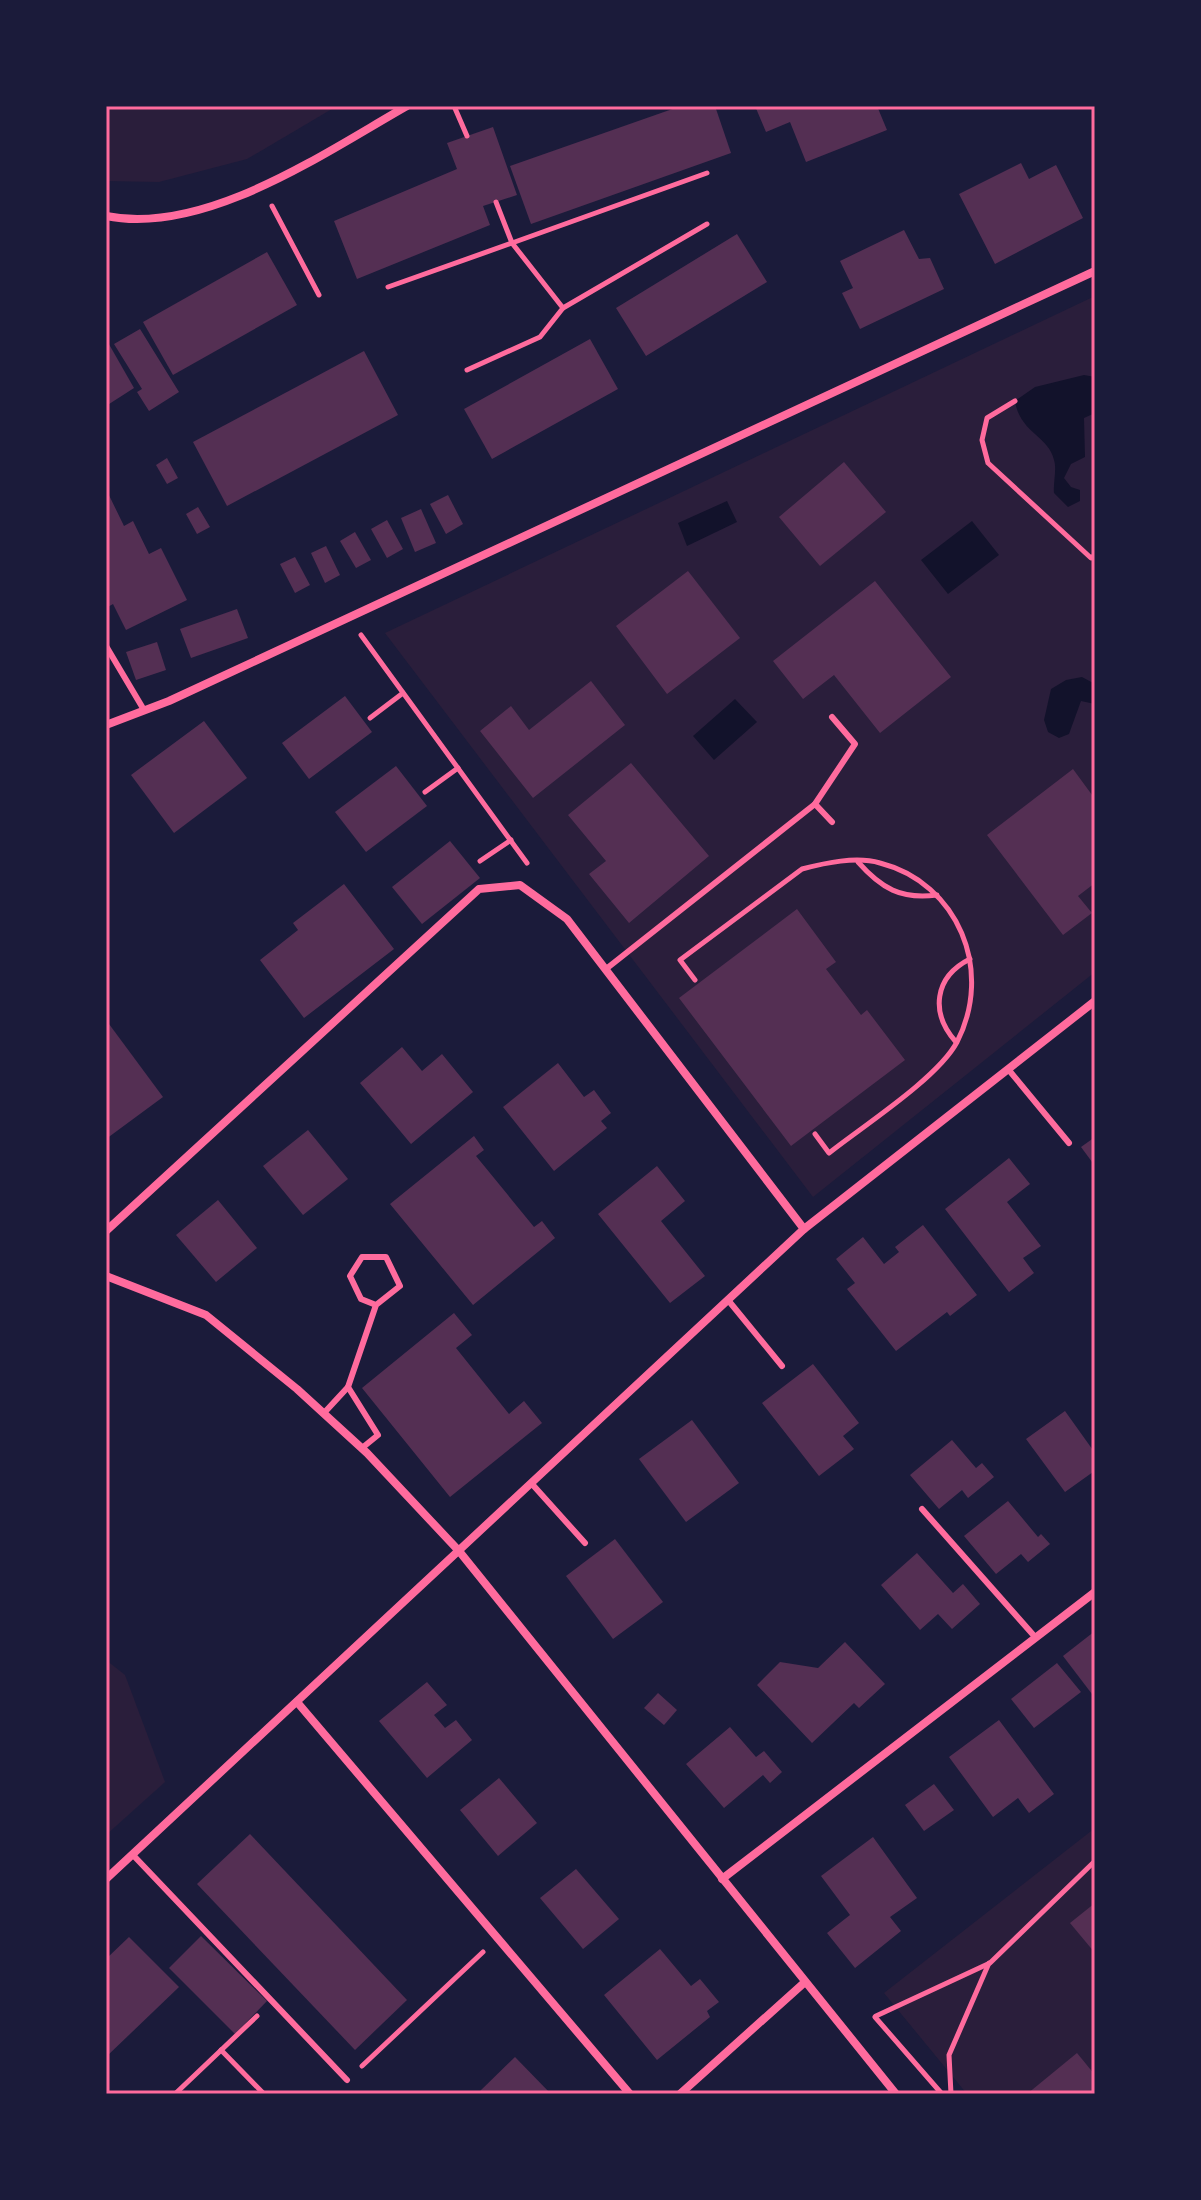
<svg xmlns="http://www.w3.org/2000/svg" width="1201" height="2200" viewBox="0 0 1201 2200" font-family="'PT Sans Narrow',sans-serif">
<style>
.green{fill:#2a1e3b}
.water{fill:#12122b}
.building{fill:#542f53}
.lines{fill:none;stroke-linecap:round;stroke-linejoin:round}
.path{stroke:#ff6b9d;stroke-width:5}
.service{stroke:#ff6b9d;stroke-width:6}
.minor{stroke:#ff6b9d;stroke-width:8}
.neatline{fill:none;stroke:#ff6b9d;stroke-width:3}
</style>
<rect width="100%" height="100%" fill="#1b1b3a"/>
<g class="green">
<polygon points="106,106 337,106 247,159 159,182 106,181"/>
<polygon points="1095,296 1095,972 813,1197 385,633"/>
<polygon points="106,1660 125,1675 165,1782 106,1835"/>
<polygon points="1095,1828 1095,2094 967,2094 884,1993"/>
</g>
<g class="water">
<path d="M1084,375L1095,377V413L1084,418L1085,457L1071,464L1064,478L1071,487L1080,490V501L1068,507L1054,493C1053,483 1057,469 1054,460C1049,436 1020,433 1015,401L1035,387Z"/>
<polygon points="727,501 737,522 687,546 678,523"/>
<polygon points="972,521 999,555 948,594 921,560"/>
<polygon points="1082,677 1095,684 1095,704 1081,701 1069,734 1059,738 1048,732 1044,720 1051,689 1066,680"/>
<polygon points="735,699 757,722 714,760 693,736"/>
</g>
<g class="building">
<polygon points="681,106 715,106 731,153 531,224 510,166"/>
<polygon points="755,106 877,106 887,130 806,162 790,122 766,132"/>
<polygon points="493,127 517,195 483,206 490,225 357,279 334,221 457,169 447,143"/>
<polygon points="1021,163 1029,179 1056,165 1083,218 995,264 959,194"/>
<polygon points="904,230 919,259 930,258 944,289 860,329 842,293 853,288 840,261"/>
<polygon points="737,234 767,282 646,356 616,308"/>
<polygon points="267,252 297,305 173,375 143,322"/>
<polygon points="140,329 179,392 149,411 137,392 142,389 114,344"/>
<polygon points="106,339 134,388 106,406"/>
<polygon points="590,339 618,389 492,459 464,409"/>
<polygon points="364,351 398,415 227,506 193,442"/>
<polygon points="167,458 178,478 167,484 156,465"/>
<polygon points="844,462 886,512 820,566 779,517"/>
<polygon points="106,489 124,526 133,521 149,554 161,548 187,600 126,630 113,604 106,608"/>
<polygon points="448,495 463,524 446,534 430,504"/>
<polygon points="198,507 210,527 197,534 186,514"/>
<polygon points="421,509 436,543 415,552 401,518"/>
<polygon points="387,520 403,549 387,558 371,529"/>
<polygon points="355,532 371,560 356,568 340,541"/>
<polygon points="326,546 340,575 325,583 311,553"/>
<polygon points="295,557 310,585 295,593 280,564"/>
<polygon points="688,571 740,638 667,694 616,626"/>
<polygon points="875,581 951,677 880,733 834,675 803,699 773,661"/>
<polygon points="237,609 248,638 191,658 180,629"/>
<polygon points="157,642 166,670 136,680 126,652"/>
<polygon points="591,681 625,725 533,798 480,731 511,706 529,730"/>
<polygon points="345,696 372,732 309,779 282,743"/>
<polygon points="204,721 247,778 174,833 131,775"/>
<polygon points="631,763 709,856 629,923 589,874 606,861 568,815"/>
<polygon points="396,766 427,806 366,852 335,812"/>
<polygon points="1073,769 1095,799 1095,883 1078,896 1092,913 1063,935 987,835"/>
<polygon points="450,841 480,878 422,924 392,887"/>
<polygon points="344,884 394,949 304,1018 260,960 298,930 293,923"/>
<polygon points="797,909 836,962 826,969 861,1015 867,1010 905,1060 791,1146 679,998"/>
<polygon points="109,1024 163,1097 106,1139 106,1026"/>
<polygon points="402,1047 422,1071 442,1054 473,1092 411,1144 360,1083"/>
<polygon points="558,1063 584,1097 594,1090 611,1113 601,1121 607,1128 554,1171 503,1107"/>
<polygon points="308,1130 348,1179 303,1215 263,1166"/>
<polygon points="474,1136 484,1150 476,1156 534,1227 542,1221 555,1238 473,1305 390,1204"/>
<polygon points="1095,1137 1095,1166 1081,1147"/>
<polygon points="1009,1158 1030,1184 1007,1202 1041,1246 1023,1258 1034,1273 1009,1292 945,1209"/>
<polygon points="657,1166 685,1201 661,1221 705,1276 670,1303 598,1214"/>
<polygon points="218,1200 257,1248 216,1282 176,1235"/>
<polygon points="923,1225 977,1295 950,1316 947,1312 896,1351 847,1289 855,1283 836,1259 863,1237 884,1264 899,1252 895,1247"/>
<polygon points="454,1313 472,1335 456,1348 509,1414 524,1401 542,1423 450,1497 362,1388"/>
<polygon points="813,1364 859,1423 843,1436 854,1449 819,1476 762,1403"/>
<polygon points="1065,1411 1095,1453 1095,1475 1093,1472 1065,1492 1026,1439"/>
<polygon points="692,1420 739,1483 686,1522 639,1459"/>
<polygon points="952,1440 976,1468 982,1463 994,1477 968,1498 962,1490 939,1509 910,1475"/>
<polygon points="1008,1501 1038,1537 1041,1534 1050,1544 1028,1562 1021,1554 996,1574 964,1536"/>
<polygon points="615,1539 663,1602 613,1639 566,1576"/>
<polygon points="917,1553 953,1593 963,1584 980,1604 952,1629 938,1614 920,1630 881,1585"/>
<polygon points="1095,1631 1095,1698 1063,1656"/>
<polygon points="845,1642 885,1684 859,1708 854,1703 812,1743 757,1685 780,1662 818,1668"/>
<polygon points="1057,1663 1081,1692 1034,1728 1011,1699"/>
<polygon points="427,1682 447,1705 434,1715 445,1728 456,1720 472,1740 427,1778 379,1721"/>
<polygon points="658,1693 677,1710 664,1725 644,1708"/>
<polygon points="999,1720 1054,1794 1029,1813 1018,1798 993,1817 949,1757"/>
<polygon points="730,1727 756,1757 764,1751 782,1772 770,1783 763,1775 724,1808 686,1764"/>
<polygon points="499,1778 537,1823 498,1856 460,1810"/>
<polygon points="934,1784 954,1810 924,1831 905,1805"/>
<polygon points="250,1834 407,2000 355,2050 197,1884"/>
<polygon points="873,1837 917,1898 890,1917 901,1931 855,1968 827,1933 850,1915 821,1876"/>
<polygon points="576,1869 619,1919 583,1949 540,1898"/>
<polygon points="1095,1903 1095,1953 1070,1923"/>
<polygon points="201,1936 267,2001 235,2034 169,1968"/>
<polygon points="129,1937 179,1987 106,2057 106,1959"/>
<polygon points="660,1949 691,1986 700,1979 719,2002 707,2011 710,2017 657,2060 604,1995"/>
<polygon points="1077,2053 1095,2075 1095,2094 1027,2094"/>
<polygon points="515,2057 551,2094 477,2094"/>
</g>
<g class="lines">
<g class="path">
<polyline points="454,106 467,136"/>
<polyline points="496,202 512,243 707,173"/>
<polyline points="272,206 319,295"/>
<polyline points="388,287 512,243 563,308 540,337 467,370"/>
<polyline points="563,308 707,224"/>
<polyline points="1015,401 987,418 982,440 988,463 1091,558 1095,555"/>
<polyline points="361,635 527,863"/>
<polyline points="370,718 403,693"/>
<polyline points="425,792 458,768"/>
<polyline points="480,861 511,840"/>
<path d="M858,862C881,888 901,900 937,895"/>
<path d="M695,980L680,960L802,869C825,863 856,856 880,863C958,883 994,970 957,1042C938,1078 863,1126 829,1153L815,1134"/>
<path d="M956,1042C930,1013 934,977 970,959"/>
<polyline points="876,2016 990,1963 1095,1861"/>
<polyline points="875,2017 942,2094"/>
<polyline points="221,2050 264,2094"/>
<polyline points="362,2066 483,1952"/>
<polyline points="175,2094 257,2016"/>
<polyline points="951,2094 949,2055 989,1963"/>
</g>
<g class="service">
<polyline points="106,646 144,710"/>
<polyline points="815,804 855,744 832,717"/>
<polyline points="606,969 815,804 832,822"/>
<polyline points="1008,1069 1069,1143"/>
<polyline points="728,1300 782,1366"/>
<polyline points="324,1413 348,1387"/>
<polyline points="362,1448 378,1435 348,1387 376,1305 400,1286 386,1257 362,1257 350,1276 361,1299 376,1305"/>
<polyline points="532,1484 585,1543"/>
<polyline points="922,1509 1036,1638"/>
<polyline points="133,1855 347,2080"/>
</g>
<g class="minor">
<path d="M106,216C205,236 324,153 407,106"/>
<polyline points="106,725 169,701 1095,271"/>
<polyline points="106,1231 479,889 520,885 567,919 804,1229"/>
<polyline points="106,1276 206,1315 297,1389 367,1453 459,1551 896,2094"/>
<polyline points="297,1702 630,2094"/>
<polyline points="106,1879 804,1229 1095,1001"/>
<polyline points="722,1879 1095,1592"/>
<polyline points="680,2094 805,1982"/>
</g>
</g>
<rect width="1201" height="2200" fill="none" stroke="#1b1b3a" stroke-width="216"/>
<rect x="108" y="108" width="985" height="1984" class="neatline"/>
</svg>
